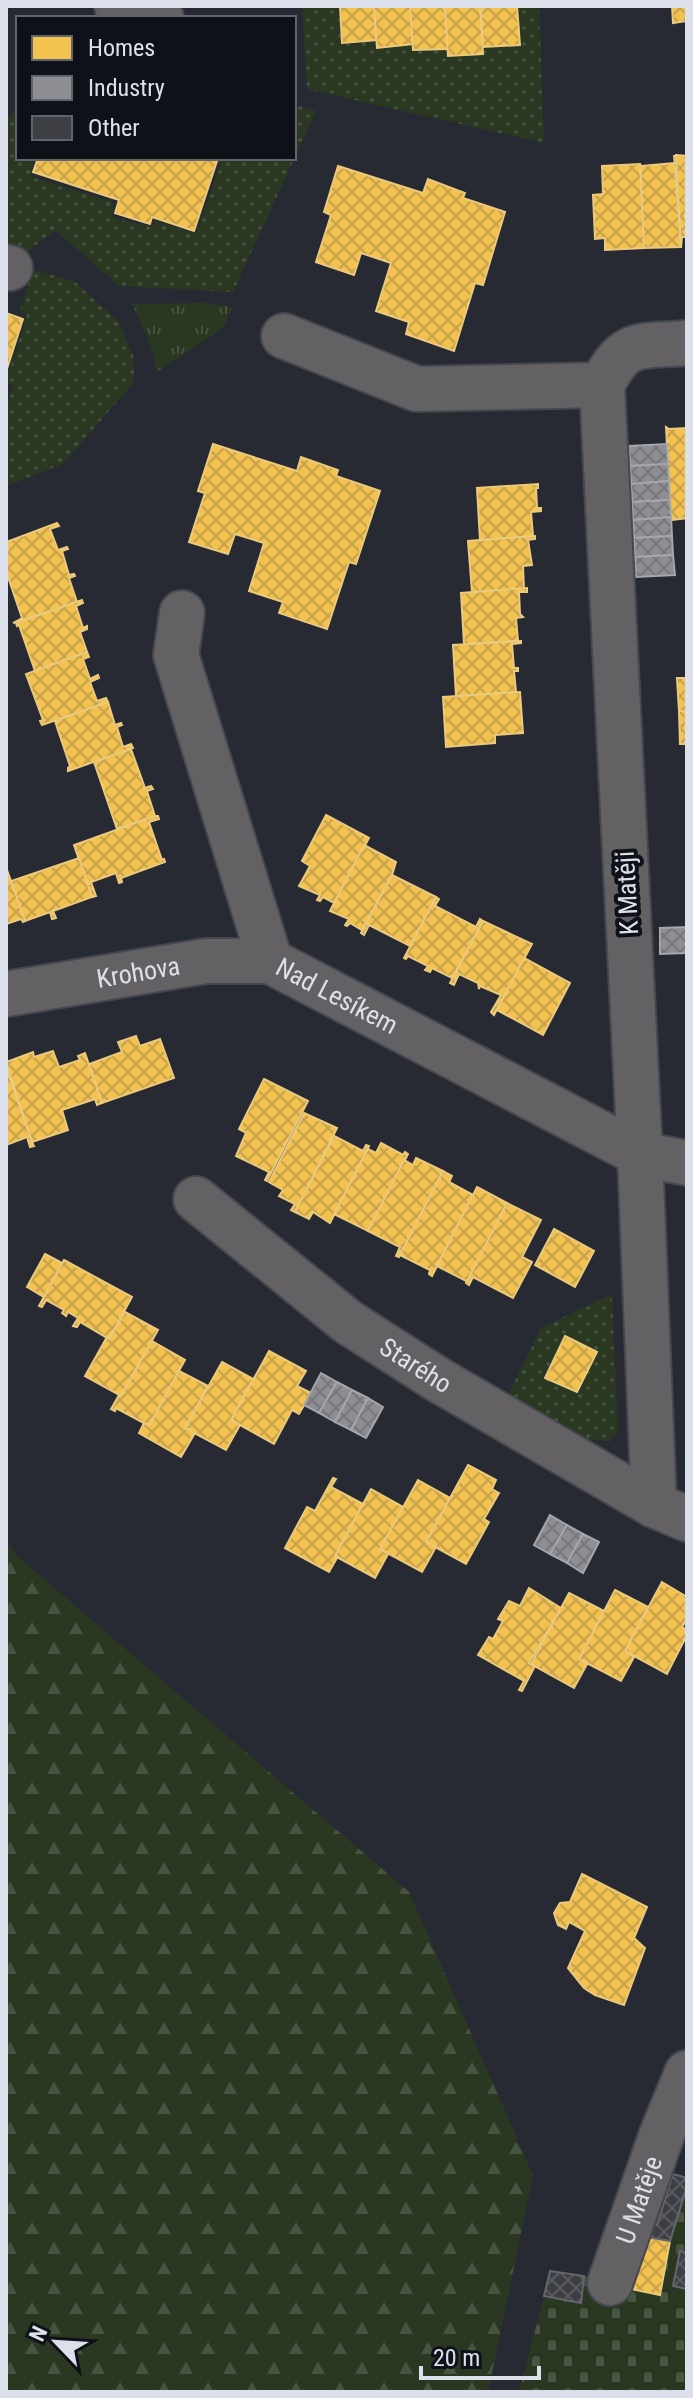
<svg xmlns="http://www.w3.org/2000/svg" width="693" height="2398" viewBox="0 0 693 2398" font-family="'Roboto Condensed',sans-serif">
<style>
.grass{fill:url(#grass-dots);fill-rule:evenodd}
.forest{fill:url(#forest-firs)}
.cemetery{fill:url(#cemetery-stones)}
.park{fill:url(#park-tufts)}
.homes{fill:url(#homes-cross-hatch);stroke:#ebca7d;stroke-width:2}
.industry{fill:url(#industry-cross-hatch);stroke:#a5a6ac;stroke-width:2}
.building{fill:url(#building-cross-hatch);stroke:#65656d;stroke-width:2}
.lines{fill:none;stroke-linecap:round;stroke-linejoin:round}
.minor-casing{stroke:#45484f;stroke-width:48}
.minor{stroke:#646164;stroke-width:44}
.labels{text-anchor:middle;stroke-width:8;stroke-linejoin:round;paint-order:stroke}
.street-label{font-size:26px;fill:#dce0ea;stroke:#0f1118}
</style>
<defs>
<pattern id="grass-dots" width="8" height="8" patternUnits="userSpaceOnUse" patternTransform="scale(2)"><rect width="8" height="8" fill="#2a3822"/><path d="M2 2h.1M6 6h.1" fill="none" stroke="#485442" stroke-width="1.8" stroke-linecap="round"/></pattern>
<pattern id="forest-firs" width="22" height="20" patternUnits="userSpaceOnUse" patternTransform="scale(2)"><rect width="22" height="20" fill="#2a3822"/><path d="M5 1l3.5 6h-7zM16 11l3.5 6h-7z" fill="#485442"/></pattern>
<pattern id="cemetery-stones" width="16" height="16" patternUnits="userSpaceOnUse" patternTransform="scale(2)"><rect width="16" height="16" fill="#2a3822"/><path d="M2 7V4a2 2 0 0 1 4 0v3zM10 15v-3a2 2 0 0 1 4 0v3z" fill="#485442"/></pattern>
<pattern id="park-tufts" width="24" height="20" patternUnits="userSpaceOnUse" patternTransform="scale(2)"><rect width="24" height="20" fill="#2a3822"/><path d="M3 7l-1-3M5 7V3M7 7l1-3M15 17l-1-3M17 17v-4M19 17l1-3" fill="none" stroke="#485442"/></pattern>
<pattern id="homes-cross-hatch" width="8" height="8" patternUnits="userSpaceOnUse" patternTransform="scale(2)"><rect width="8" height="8" fill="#f2c14e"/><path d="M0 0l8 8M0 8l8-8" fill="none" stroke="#c6a24c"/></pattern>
<pattern id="industry-cross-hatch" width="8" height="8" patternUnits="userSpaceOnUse" patternTransform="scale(2)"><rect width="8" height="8" fill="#8d8d92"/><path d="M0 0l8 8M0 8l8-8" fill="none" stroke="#76777b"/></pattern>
<pattern id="building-cross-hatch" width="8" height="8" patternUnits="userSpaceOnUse" patternTransform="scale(2)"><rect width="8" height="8" fill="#3e3f45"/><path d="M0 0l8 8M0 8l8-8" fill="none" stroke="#595a60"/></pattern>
</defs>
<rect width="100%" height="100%" fill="#272a32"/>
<g class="grass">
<polygon points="302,6 340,6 342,43 377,40 378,47 413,44 414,50 448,49 483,54 483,47 520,45 518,6 539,6 544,143 307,89"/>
<polygon points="294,105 316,111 233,292 119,286 55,230 28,251 6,245 6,122 18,106 18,158 35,158 30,176 113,202 113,218 152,227 155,221 196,234 222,158 294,158"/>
<polygon points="33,270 74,281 118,321 134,358 134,382 63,464 6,486 6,406 13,386 6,383 6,381 27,316 20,311"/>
<path d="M612,1294L618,1431L610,1442L594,1439L590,1448L505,1401L541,1328ZM565,1337L597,1352L577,1392L545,1377Z"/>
</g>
<polygon class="forest" points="6,1541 17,1556 409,1892 533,2175 488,2392 6,2392"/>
<polygon class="cemetery" points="687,2186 687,2253 679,2252 673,2285 687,2289 687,2392 519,2392 544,2296 580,2302 584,2276 660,2294 670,2241"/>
<path class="park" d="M205,303L232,307L223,328L157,372C152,347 144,327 132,304Z"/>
<g class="homes">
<polygon points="340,6 374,6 377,40 342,43"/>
<polygon points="374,6 410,6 413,44 377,48"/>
<polygon points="410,6 445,6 448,49 413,50"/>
<polygon points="445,6 480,6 483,54 448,56"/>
<polygon points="481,6 517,6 520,45 483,47"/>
<polygon points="672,6 687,6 687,21 673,23"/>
<polygon points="674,155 681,247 644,248 640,164 641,166 675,163"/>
<polygon points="676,155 687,156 687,237 682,237 681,247"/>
<polygon points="38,158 218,158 194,231 152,217 150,224 115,213 119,200 33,172"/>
<polygon points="640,164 644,248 605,250 605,238 595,239 593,195 603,194 602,166"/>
<polygon points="338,166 423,193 428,179 465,193 463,198 505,212 483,285 475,283 454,351 406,334 409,322 376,311 391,263 361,253 354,275 316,262 331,215 324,212"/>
<polygon points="6,313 23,319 6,372"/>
<polygon points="666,427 669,429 687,428 687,518 671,520"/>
<polygon points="213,444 297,471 301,457 338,470 336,476 380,491 356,564 349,562 327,629 279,613 283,602 249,591 264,543 235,534 228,554 189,542 205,493 198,491"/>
<polygon points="538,484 538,488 536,488 537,508 541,508 541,511 531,512 533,536 480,540 477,488"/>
<polygon points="57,523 59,526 50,529 58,550 67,547 68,549 62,551 69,575 74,574 75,576 69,578 77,602 13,623 22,618 6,571 6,550 8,550 6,542"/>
<polygon points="535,536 535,539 528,540 532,565 523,566 524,589 472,592 468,541"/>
<polygon points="527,588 527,592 519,592 520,614 523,617 516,618 518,641 464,644 461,593"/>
<polygon points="82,600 83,603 76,606 83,628 87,626 87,629 80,632 87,652 35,671 19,625 17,626 16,623"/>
<polygon points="521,641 521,643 512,644 514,668 518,668 518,671 514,671 516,692 456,696 453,645"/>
<polygon points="87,652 89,657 83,659 90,679 98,675 99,678 90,682 97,701 106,698 108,702 42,725 40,721 43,720 26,674"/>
<polygon points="677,678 687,678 687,711 679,711"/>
<polygon points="520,692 523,733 495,735 495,743 446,747 443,697"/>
<polygon points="108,702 115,725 121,723 122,725 117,727 123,747 131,744 133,748 68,771 68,768 70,766 55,721"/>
<polygon points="679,711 687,711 687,744 680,744"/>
<polygon points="131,749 145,788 151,786 153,789 147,791 155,816 117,829 94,762"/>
<polygon points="326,815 369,838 334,903 323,897 320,901 317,900 320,895 299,886 310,866 302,861"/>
<polygon points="155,816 158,816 159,819 149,822 162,860 164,859 165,862 121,878 122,882 119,883 116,873 91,882 96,896 92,897 74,845"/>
<polygon points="364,845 396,862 392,875 362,930 350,923 347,926 345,925 349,919 330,911"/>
<polygon points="79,858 92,897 53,911 56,918 52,919 50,912 25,921 11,881"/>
<polygon points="6,867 11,881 25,921 23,922 21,919 6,924"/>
<polygon points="392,875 436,897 410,946 369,925 364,935 361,933"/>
<polygon points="436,897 439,899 435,906 476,927 480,919 483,921 452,978 432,968 430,972 425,970 428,966 408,956 406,959 404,958"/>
<polygon points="483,921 532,944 494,1015 491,1012 501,995 480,986 479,989 478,983 459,974 454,985 450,983"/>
<polygon points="524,958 570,983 543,1035 497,1010"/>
<polygon points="136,1036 140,1046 160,1039 174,1078 102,1103 89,1064 122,1052 118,1042"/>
<polygon points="53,1051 59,1067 80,1060 78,1056 85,1053 102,1103 97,1105 95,1099 62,1110 68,1130 32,1142 6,1062 33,1052 34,1057"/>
<polygon points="6,1067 32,1142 34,1146 30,1147 27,1137 6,1145"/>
<polygon points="264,1079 308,1101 267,1181 265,1180 269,1172 236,1156 246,1133 239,1129"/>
<polygon points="304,1113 337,1128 295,1212 291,1210 295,1204 279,1196 283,1190 269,1182"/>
<polygon points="334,1136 363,1151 366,1145 369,1146 330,1223 313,1212 309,1219 295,1212"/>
<polygon points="381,1143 403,1155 405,1152 408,1154 368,1231 334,1214 368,1149 376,1153"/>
<polygon points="416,1158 443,1171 399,1257 396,1256 400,1247 368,1231 404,1160 413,1165"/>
<polygon points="443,1171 452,1176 449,1182 473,1195 432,1276 429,1274 430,1270 400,1255"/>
<polygon points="477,1187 507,1203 468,1282 437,1266"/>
<polygon points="507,1203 541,1220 522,1257 532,1262 513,1298 473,1277 469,1285 466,1283"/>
<polygon points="554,1229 594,1251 575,1287 535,1265"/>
<polygon points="45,1254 62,1263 44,1297 27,1287"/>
<polygon points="64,1260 132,1297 109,1339 80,1322 77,1327 73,1326 78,1318 68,1312 66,1316 62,1313 64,1310 46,1300 42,1307 39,1306"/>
<polygon points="125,1312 158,1330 121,1396 85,1376 107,1337 109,1339"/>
<polygon points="565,1336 597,1352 577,1392 545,1378"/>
<polygon points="152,1341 185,1360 149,1426 116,1408 115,1411 111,1409 119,1395 121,1396"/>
<polygon points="269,1351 306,1371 297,1386 311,1393 299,1414 292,1410 274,1444 231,1420"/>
<polygon points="222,1362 253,1379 231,1420 240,1425 226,1450 185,1428"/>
<polygon points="179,1371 208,1386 185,1428 195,1433 181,1457 139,1433 144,1423 149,1426"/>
<polygon points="468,1465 496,1480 492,1489 499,1493 484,1519 489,1522 466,1564 426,1542"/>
<polygon points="333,1478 336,1479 331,1487 363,1504 335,1556 337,1558 329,1572 285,1548 307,1507 315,1511"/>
<polygon points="418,1480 450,1498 426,1542 436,1547 422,1572 380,1549"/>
<polygon points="371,1489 403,1507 380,1549 388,1554 375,1578 335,1556"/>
<polygon points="662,1582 687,1597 687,1619 682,1627 687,1630 687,1635 667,1674 625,1651"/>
<polygon points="529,1588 561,1608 529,1663 535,1666 522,1691 519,1690 524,1681 478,1655 489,1637 493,1639 503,1621 498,1619 509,1601 520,1606"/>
<polygon points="615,1590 648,1607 625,1651 634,1657 621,1681 579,1659"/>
<polygon points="569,1593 604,1611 579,1659 587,1664 574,1688 531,1664"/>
<polygon points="582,1874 647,1907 634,1938 645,1948 624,2005 595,1995 584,1988 568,1968 585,1931 569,1922 566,1929 558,1925 554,1913 560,1903 570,1902"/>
<polygon points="641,2236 670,2241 660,2295 631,2289"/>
</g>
<g class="industry">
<polygon points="667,444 668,464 630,466 629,446"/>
<polygon points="668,464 669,481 631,484 630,466"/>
<polygon points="669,481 670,500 632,502 631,484"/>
<polygon points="670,500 671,517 633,520 632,502"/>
<polygon points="671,517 672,536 634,538 633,520"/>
<polygon points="672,536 673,555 635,557 634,538"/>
<polygon points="673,555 675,575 636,577 635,557"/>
<polygon points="687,927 687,953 660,954 660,928"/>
<polygon points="321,1373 337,1382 319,1413 304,1405"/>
<polygon points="337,1382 352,1390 335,1422 319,1413"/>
<polygon points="352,1390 368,1398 351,1430 335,1422"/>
<polygon points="368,1398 383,1407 366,1438 351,1430"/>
<polygon points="550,1515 567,1525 550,1554 534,1545"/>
<polygon points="567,1525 583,1534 567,1563 550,1554"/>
<polygon points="583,1534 599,1542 583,1573 567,1563"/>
</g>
<g class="building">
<polygon points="673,2174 687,2178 687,2186 670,2241 641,2236 644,2222 657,2225"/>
<polygon points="680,2251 687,2253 687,2289 673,2286"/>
<polygon points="550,2271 584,2276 581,2303 544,2296"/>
</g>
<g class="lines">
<defs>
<g id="minor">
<polyline points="117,6 161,18"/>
<polyline points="6,267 10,268"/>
<polyline points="284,336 417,389 602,385"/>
<path id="s1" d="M182,613L176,655L270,961L640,1154L687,1163"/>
<path id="s2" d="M6,994L206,961H270"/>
<path id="s3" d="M196,1199L348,1322L437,1379L654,1505L687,1519"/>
<path d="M654,1505L640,1154L602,385C625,338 640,347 687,343"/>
<path id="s4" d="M610,2283L662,2134L687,2073"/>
</g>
</defs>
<use href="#minor" class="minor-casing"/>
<use href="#minor" class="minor"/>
</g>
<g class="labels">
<g class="street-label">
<text transform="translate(627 893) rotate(-93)" y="9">K Matěji</text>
<text dy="9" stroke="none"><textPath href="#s2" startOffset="134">Krohova</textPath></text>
<text dy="9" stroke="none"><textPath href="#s1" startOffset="438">Nad Lesíkem</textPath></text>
<text dy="9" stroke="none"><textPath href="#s3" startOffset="276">Starého</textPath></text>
<text dy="9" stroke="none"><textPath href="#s4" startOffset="88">U Matěje</textPath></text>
</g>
</g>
<rect width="693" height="2398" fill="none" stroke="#dce0ea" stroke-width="16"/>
<rect x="16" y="16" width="280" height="144" fill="#0f1118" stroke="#61646c" stroke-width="2"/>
<rect x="32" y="36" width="40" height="24" fill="#f2c14e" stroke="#61646c" stroke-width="2"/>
<text x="88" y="56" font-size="24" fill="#dce0ea">Homes</text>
<rect x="32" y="76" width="40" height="24" fill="#8d8d92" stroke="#61646c" stroke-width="2"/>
<text x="88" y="96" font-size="24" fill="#dce0ea">Industry</text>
<rect x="32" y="116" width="40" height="24" fill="#3e3f45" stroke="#61646c" stroke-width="2"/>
<text x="88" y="136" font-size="24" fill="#dce0ea">Other</text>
<g transform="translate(56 2342) rotate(295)" stroke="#0f1118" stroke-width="6" paint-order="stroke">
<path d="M0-6L14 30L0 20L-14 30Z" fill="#dce0ea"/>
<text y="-12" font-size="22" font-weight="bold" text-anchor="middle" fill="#dce0ea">N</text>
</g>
<path d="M421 2366v12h118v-12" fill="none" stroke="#dce0ea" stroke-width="4"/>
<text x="433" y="2366" font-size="24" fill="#dce0ea" stroke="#0f1118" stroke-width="6" paint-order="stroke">20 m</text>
</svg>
